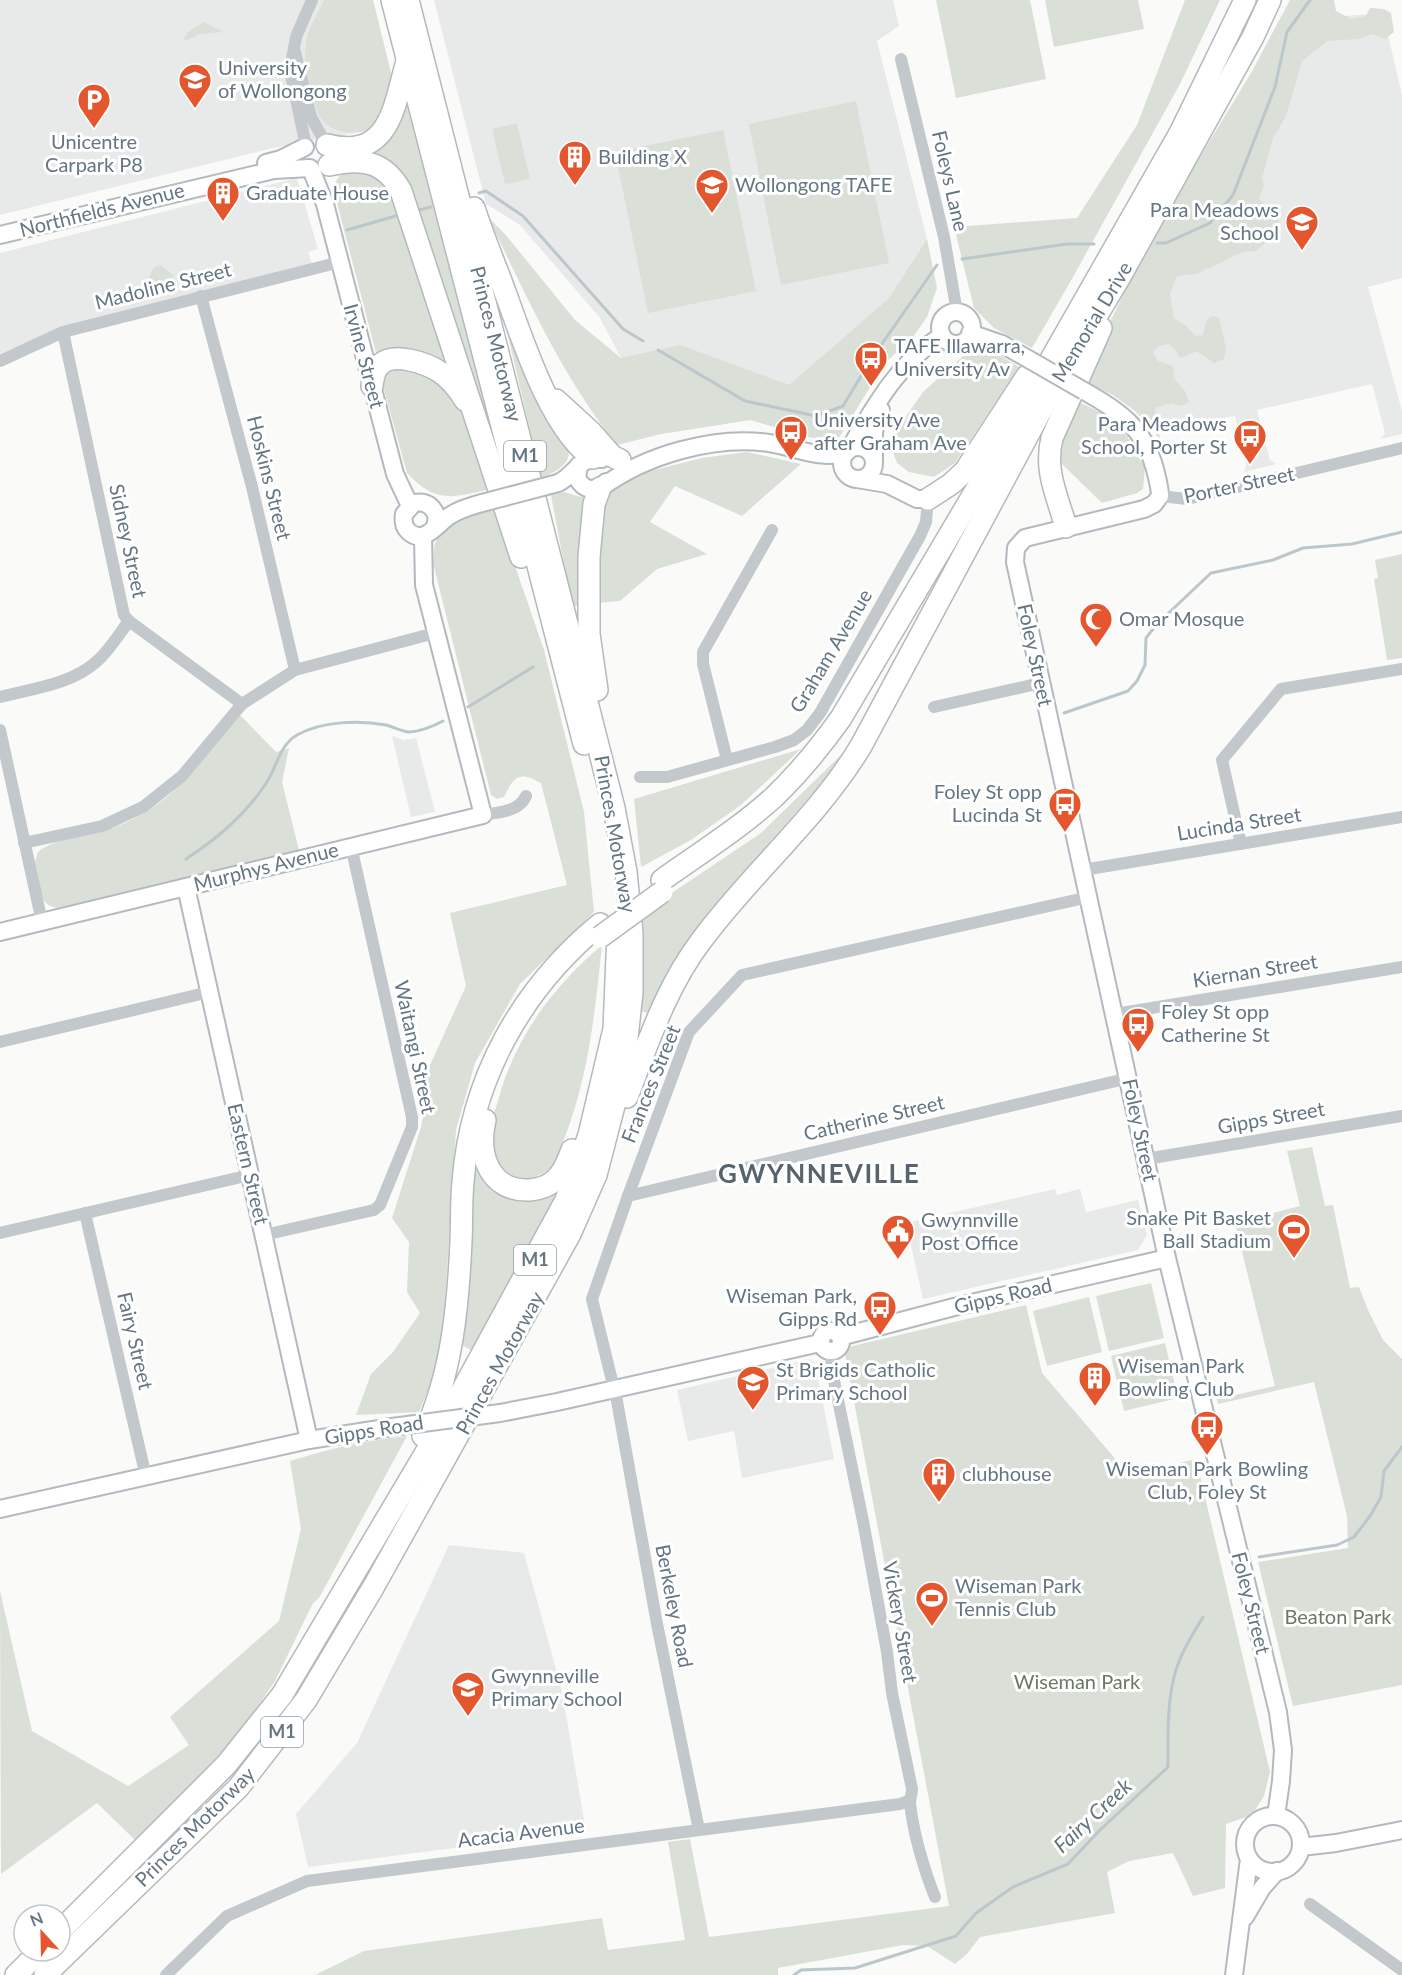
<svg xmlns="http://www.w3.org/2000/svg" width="1402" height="1975" viewBox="0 0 1402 1975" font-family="Lato,sans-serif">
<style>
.built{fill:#e8e9e9}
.green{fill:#dadfd7}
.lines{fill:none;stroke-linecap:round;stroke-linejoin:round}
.stream{stroke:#bbc7cb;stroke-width:3}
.secondary-casing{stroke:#b3babf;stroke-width:20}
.highway-casing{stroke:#b4b9bd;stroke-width:24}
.street{stroke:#c3c8cc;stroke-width:12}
.secondary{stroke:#fff;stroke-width:16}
.highway{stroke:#fff;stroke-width:21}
.secondary-bridge-casing{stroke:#b3babf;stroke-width:20;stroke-linecap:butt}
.highway-bridge-casing{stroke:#b4b9bd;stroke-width:24;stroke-linecap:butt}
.secondary-bridge{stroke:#fff;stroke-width:16}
.highway-bridge{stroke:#fff;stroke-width:21}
.labels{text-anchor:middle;stroke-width:6;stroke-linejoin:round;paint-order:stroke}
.shield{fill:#fff;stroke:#939fa8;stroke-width:1.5}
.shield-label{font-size:18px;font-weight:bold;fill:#657683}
.poi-label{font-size:20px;fill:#657683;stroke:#fff;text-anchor:start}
.street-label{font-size:20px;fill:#657683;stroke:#fff}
.park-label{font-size:20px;fill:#687a64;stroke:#fff}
.water-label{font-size:21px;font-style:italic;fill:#60757c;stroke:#fff}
.district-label{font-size:26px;font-weight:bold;letter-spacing:1.5px;fill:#57646e;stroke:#fff}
</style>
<rect width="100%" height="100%" fill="#fafaf8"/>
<g class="built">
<polygon points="0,0 373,0 398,101 373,130 277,147 0,215"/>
<polygon points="434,0 893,0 899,26 877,41 927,239 888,299 750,420 661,434 600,318 520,225 486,204"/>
<polygon points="1383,13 1402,95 1402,278 1368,287 1402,411 1402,434 1380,439 1385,433 1372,384 1257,410 1270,460 1276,464 1244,472 1246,465 1235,416 1160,432 1145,362 1143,291 1307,19"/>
<polygon points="297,178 318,249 308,252 312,263 59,329 0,354 0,253"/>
<polygon points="392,736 404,740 416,738 435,812 411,817"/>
<polygon points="1055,1189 1057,1195 1080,1189 1086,1212 1138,1200 1147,1235 1138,1250 923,1299 906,1223"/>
<polygon points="810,1359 815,1363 834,1459 742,1478 734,1431 688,1441 677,1390"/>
<polygon points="449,1545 524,1553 562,1691 586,1831 308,1867 296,1814 357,1743"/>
</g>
<g class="green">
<path d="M324,0H373L397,98L403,91L488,415L479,414L411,199L358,150L373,130C352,133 333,136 319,116C311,91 300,60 308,34C312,22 319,11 324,0Z"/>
<polygon points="936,0 1030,0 1046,79 956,98"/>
<polygon points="1045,0 1138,0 1144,29 1054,47"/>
<polygon points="1185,0 1220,0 1180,84 1073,277 1032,348 994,328 974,308 954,227 1077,218 1137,125"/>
<polygon points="1290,0 1334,0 1336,11 1351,19 1366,16 1370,8 1384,9 1391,13 1394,32 1385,39 1373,34 1358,39 1327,41 1302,61 1286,116 1273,138 1262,178 1264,186 1259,198 1279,221 1279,231 1256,251 1243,252 1196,274 1177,276 1170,293 1174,318 1185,325 1196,336 1203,335 1206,321 1211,316 1219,317 1226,349 1224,359 1214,363 1196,351 1180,358 1175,349 1169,344 1158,346 1153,352 1158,361 1173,366 1174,378 1185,391 1189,402 1181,406 1171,403 1155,408 1160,439 1135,411 1113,395 1082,380 1137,266 1186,180 1251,73"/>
<polygon points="204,22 223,32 199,34 187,40 183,39 189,31"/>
<polygon points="856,101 889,263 781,285 749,124"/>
<polygon points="517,123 530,179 505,184 492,129"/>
<polygon points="723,130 756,291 648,313 615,152"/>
<path d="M348,170H362L388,184L454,372L403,354L376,353L336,199C334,183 334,178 348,170Z"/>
<path d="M488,217L505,234L575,320L621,358L680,345L789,385L888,299L927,239L937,288L927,317L913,337L885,363L837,441L830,443L750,420L661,434L617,445C561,375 527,297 488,217Z"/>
<polygon points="161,265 173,275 174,283 151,288 149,277 154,267"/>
<path d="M504,319L569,448C571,465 555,473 541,477Z"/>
<polygon points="972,348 988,348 1019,367 955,463 934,477 909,472 897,463 892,450 892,436 923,392"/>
<path d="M381,368L425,370L460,403L491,489C453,497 437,505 407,473L380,375Z"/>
<polygon points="1071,398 1108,416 1127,436 1145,468 1143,489 1137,493 1102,503 1062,464 1058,432"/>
<polygon points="747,452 801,464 742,516 675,486 650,522 707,554 657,569 620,601 597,603 596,549 606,495 626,477 702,458"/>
<polygon points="564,492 588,499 580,605 572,607 551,495"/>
<path d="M499,509L515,566L544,650L584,812L594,912L520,984L475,1063L456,1130L444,1317L437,1369L419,1412L356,1415L371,1374L393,1352L420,1313L407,1292L409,1242L392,1218L421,1127L424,1111L417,1068L430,1065L466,986L450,913L567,885L541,783C519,771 514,776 504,797L497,799L491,795L433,563C434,557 433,550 435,544C444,517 475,515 499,509Z"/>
<polygon points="1402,554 1402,658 1387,660 1374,579 1378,578 1375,560"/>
<path d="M240,715L276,752L289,748L282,782L299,850L58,908C50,907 46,904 42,898L34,865L38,852C55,837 97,835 120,825C175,803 203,758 240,715Z"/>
<polygon points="801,749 741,805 691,840 641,867 634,799"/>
<polygon points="842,754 845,756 651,1014 639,1011 639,915 761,833"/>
<path d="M602,945C595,1011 589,1074 565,1137C561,1146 558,1159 553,1166C550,1169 545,1172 541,1174C514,1190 487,1160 490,1132C490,1122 495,1111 498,1101C515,1037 552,988 602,945Z"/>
<polygon points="1312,1147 1325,1206 1333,1205 1350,1288 1359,1287 1368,1310 1383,1340 1402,1359 1402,1685 1293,1706 1258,1562 1348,1548 1347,1516 1314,1382 1218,1404 1217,1399 1275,1386 1235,1223 1300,1206 1287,1151"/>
<polygon points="474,1154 496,1189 563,1182 473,1351 460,1344"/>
<polygon points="1151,1283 1164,1338 1109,1351 1096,1296"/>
<polygon points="1089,1297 1102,1352 1047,1366 1033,1311"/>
<polygon points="1026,1305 1042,1373 1129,1475 1196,1459 1270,1772 1264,1796 1252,1815 1226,1824 1225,1888 1193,1896 1173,1853 1129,1861 1107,1872 1115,1913 980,1937 967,1954 955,1964 927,1946 903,1945 778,1968 778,1975 315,1975 364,1951 602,1918 608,1950 685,1940 668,1842 690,1839 709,1937 949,1906 844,1348"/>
<polygon points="1165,1343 1178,1398 1124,1411 1111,1356"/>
<path d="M407,1436L319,1598L313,1603L275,1681L246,1723L227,1749L136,1841L97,1803L1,1874L0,1591L32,1731L128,1786L189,1745L170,1717L279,1621L301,1529L290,1461C329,1449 366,1440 407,1436Z"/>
</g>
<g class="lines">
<g class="stream">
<polyline points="479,193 486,191 523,216 623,329 643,341"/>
<polyline points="419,210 431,207"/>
<polyline points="347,230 399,215"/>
<polyline points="1157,243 1166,243 1210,223 1233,195 1275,87 1287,32 1310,0"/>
<polyline points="962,259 1067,244 1094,244"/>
<polyline points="658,350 745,401 816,416 843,406 872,358 937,265"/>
<polyline points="468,707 533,667"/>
<polyline points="1064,713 1128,691 1137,681 1145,665 1146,638 1157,624 1211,573 1273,560 1303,548 1352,544 1402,532"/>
<path d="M186,859C217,839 244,816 265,785C276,770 279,745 297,735C322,721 359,720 386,725C393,727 401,731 408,732C419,732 434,726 443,721"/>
<polyline points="1259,1557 1337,1545 1354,1537 1370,1516 1381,1497 1384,1471 1402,1447"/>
<path d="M794,1975L801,1970L855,1968L956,1936L976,1913L1013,1887L1068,1864L1100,1830L1168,1767C1168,1737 1167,1706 1174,1677C1179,1656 1192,1635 1203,1617"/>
</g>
<defs>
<g id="secondary">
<polyline points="266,163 281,159 305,147"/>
<polyline points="311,169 325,204 395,474 410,506"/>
<polyline points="0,235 274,170 310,168"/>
<circle cx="956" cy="328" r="16"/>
<polyline points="970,333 1002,344"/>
<path d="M1084,391C1120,411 1144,428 1155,469C1157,478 1160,487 1160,496L1154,504L1144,509L1025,538L1016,548L1015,562L1167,1258L1278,1712L1283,1750L1281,1781L1276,1816"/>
<circle cx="858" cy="463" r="16"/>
<path d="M848,451C873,409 899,361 942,336"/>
<polyline points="874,458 874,431 881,410"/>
<path d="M579,465L577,478C584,491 596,493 606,482"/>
<polyline points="857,479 887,484 917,499 928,499"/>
<path d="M558,483C577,474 578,456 602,459"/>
<path d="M602,487C646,455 715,435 769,443C796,447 818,460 846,453"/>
<path d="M435,527L437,517C433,506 426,501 414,503L404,514C403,520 403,526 408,531C424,547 438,522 451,515C460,509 471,506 482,503"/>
<polyline points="186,887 309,1440"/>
<polyline points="0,932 483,815 424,585 423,536"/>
<circle cx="831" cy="1341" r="10"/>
<polyline points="840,1337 954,1307 1167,1258"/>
<polyline points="500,1413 557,1402 820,1343"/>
<polyline points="0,1509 309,1440 392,1427"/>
<circle cx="1273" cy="1844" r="28"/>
<polyline points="1301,1847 1336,1843 1402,1830"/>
<polyline points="1245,1917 1262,1888 1277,1871"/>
<polyline points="1234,1975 1249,1859"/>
</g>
<g id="highway">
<polyline points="392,0 584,744"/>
<path d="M327,145C390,161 394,106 407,61"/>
<path d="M329,165C361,158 384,160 401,191L521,557"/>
<path d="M474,208C482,233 492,257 501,281C520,331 549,429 593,458"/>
<path d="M372,386C373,378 374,369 381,364C394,352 426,363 440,372C450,379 459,390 465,400"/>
<polyline points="556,400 590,431 612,456 620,460"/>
<polyline points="928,499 951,484 965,471 1027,376"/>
<path d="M1066,527C1057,495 1044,471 1052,438L1101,328"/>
<polyline points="597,690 589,634 589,557 594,504 600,488"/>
<path d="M662,880C700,853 740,828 774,797C799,773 821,746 841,718L982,480L1180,133L1245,0"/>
<path d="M627,1097C648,1043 666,987 701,941C751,873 817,819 861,746L1051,392L1121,275L1253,37L1270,0"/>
<path d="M485,1120C477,1154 489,1192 530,1190C540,1189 549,1186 556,1179C564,1172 568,1160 572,1150"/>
<path d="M423,1436C452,1374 458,1308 461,1241C462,1221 461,1201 463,1182C471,1079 521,989 600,924"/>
<polyline points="60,1931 226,1765 282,1695 457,1400 566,1200 589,1135 614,1029 618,933"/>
<polyline points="16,1975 40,1951"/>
<polyline points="45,1975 238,1788 306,1700 374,1586 570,1234 596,1175 617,1094 625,1057 632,992 632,933 626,872 614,808 408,0"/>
</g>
</defs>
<use href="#secondary" class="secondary-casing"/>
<use href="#highway" class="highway-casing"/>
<g class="street">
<polyline points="295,52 311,117 326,144"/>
<polyline points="901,59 944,237 957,312"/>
<polyline points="306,146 290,70 296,37 312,0"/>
<polyline points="201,296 252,487 295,670"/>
<polyline points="63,332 124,615 129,621 242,704"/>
<polyline points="0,361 63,332 340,262"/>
<polyline points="1160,496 1187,499 1402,448"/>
<path d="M0,697C31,689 72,684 96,662C109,651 119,634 129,621"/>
<polyline points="934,707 1041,683"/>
<polyline points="0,730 42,922"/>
<polyline points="727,760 703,664 703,652 772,530"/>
<polyline points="640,777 667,777 775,747 794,740 807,730 820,713 920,536 926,522 928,499"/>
<path d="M483,815C499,812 519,812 526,796"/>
<polyline points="24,843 102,826 143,807 182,776 242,704 295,670 435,633"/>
<polyline points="1241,844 1222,760 1281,689 1402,669"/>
<polyline points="1083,870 1402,817"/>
<polyline points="1115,1014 1402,967"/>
<polyline points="0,1042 209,992"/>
<polyline points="1146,1159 1402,1116"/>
<polyline points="628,1196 1129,1078"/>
<polyline points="85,1213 146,1477"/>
<polyline points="0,1233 250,1175"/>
<polyline points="264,1235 374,1210 380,1205 412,1127 412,1117 351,846"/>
<path d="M831,1351L832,1371L863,1521L887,1652L892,1693L912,1789C912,1794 910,1798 910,1803C913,1832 924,1870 935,1897"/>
<polyline points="699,1830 657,1624 617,1401 592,1299 628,1196 689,1032 742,975 1089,897"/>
<polyline points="1310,1904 1402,1970"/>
<polyline points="166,1975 227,1916 307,1881 900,1804 910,1800"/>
</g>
<use href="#secondary" class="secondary"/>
<use href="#highway" class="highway"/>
<defs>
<g id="secondary-bridge">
<polyline points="1002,344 1084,391"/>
<polyline points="482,503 558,483"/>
<polyline points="392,1427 500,1413"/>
</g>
<polyline id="highway-bridge" points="600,937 662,892"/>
</defs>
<use href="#secondary-bridge" class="secondary-bridge-casing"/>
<use href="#highway-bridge" class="highway-bridge-casing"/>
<use href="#secondary-bridge" class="secondary-bridge"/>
<use href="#highway-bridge" class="highway-bridge"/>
</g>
<defs>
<symbol id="university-pin" viewBox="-11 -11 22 30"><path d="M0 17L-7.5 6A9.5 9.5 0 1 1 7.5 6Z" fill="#e4572e" stroke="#fff"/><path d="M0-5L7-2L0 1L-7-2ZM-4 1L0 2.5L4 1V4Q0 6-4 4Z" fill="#fff"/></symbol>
<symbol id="parking-pin" viewBox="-11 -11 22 30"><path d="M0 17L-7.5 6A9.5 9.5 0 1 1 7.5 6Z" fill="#e4572e" stroke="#fff"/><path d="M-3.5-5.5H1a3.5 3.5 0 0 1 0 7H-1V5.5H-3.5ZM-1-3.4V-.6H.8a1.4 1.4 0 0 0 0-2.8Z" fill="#fff"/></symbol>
<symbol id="building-pin" viewBox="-11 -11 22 30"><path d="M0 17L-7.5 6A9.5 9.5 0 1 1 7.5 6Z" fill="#e4572e" stroke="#fff"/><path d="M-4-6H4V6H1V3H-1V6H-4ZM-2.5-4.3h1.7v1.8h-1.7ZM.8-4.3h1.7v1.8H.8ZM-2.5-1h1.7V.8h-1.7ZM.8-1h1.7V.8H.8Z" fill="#fff"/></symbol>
<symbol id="school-pin" viewBox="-11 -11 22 30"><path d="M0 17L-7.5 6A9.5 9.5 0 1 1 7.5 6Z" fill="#e4572e" stroke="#fff"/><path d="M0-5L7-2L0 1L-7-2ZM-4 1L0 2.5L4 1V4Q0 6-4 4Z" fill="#fff"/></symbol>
<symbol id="bus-pin" viewBox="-11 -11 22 30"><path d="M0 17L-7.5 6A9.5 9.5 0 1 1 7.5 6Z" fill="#e4572e" stroke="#fff"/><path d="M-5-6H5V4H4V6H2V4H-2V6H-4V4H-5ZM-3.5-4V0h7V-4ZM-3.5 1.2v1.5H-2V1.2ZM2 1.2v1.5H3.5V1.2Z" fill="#fff"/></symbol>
<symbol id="mosque-pin" viewBox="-11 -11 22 30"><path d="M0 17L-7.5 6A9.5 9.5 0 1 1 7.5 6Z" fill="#e4572e" stroke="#fff"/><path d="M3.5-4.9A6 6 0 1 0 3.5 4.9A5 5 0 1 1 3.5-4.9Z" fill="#fff"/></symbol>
<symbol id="stadium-pin" viewBox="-11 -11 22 30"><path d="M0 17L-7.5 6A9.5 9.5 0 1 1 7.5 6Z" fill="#e4572e" stroke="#fff"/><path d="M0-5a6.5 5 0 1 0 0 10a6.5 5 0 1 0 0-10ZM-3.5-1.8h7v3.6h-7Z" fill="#fff"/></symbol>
<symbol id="civic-pin" viewBox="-11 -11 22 30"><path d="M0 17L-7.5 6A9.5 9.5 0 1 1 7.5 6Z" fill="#e4572e" stroke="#fff"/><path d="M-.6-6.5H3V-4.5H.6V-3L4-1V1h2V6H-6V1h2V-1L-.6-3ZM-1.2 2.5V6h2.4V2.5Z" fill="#fff"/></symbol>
</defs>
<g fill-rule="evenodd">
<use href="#university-pin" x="176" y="61" width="38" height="52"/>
<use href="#parking-pin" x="75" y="81" width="38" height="52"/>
<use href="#building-pin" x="556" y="138" width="38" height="52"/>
<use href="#university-pin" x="693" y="166" width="38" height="52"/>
<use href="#building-pin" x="204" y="174" width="38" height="52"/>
<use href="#school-pin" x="1283" y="203" width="38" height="52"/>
<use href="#bus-pin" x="852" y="339" width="38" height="52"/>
<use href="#bus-pin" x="772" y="413" width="38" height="52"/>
<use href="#bus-pin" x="1231" y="417" width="38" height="52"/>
<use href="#mosque-pin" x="1077" y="600" width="38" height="52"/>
<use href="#bus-pin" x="1046" y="785" width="38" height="52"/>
<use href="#bus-pin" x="1119" y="1005" width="38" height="52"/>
<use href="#stadium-pin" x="1275" y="1211" width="38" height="52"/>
<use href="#civic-pin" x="879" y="1212" width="38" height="52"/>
<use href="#bus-pin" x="861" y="1288" width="38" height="52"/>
<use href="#building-pin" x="1076" y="1359" width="38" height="52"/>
<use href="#school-pin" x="734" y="1363" width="38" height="52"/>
<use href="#bus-pin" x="1188" y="1408" width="38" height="52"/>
<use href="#building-pin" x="920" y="1455" width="38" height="52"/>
<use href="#stadium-pin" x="913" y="1579" width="38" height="52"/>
<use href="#school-pin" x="449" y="1669" width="38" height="52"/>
</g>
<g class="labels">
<g class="shield">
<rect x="504" y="441" width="42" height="30" rx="4.5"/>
<rect x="514" y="1245" width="42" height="30" rx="4.5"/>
<rect x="261" y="1717" width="42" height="30" rx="4.5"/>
</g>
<g class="shield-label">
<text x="525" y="462">M1</text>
<text x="535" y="1266">M1</text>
<text x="282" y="1738">M1</text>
</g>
<g class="poi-label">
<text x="218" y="75">University<tspan x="218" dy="23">of Wollongong</tspan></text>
<text x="94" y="149" text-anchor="middle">Unicentre<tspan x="94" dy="23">Carpark P8</tspan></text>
<text x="598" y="164">Building X</text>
<text x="735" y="192">Wollongong TAFE</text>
<text x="246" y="200">Graduate House</text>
<text x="1279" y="217" text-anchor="end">Para Meadows<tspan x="1279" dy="23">School</tspan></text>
<text x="894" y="353">TAFE Illawarra,<tspan x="894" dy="23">University Av</tspan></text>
<text x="814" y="427">University Ave<tspan x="814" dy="23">after Graham Ave</tspan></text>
<text x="1227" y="431" text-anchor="end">Para Meadows<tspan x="1227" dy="23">School, Porter St</tspan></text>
<text x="1119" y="626">Omar Mosque</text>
<text x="1042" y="799" text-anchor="end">Foley St opp<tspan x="1042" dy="23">Lucinda St</tspan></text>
<text x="1161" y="1019">Foley St opp<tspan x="1161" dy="23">Catherine St</tspan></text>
<text x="1271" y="1225" text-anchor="end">Snake Pit Basket<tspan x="1271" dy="23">Ball Stadium</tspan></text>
<text x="921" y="1227">Gwynnville<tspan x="921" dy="23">Post Office</tspan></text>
<text x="857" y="1303" text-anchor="end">Wiseman Park,<tspan x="857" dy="23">Gipps Rd</tspan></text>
<text x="1118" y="1373">Wiseman Park<tspan x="1118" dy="23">Bowling Club</tspan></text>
<text x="776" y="1377">St Brigids Catholic<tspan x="776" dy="23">Primary School</tspan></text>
<text x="1207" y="1476" text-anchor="middle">Wiseman Park Bowling<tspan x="1207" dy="23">Club, Foley St</tspan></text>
<text x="962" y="1481">clubhouse</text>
<text x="955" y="1593">Wiseman Park<tspan x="955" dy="23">Tennis Club</tspan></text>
<text x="491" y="1683">Gwynneville<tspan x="491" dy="23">Primary School</tspan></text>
</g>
<g class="street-label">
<text transform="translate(950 181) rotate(77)" y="7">Foleys Lane</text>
<text transform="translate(102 210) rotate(-14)" y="7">Northfields Avenue</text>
<text transform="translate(163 286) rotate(-14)" y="7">Madoline Street</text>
<text transform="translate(1092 322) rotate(-59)" y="7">Memorial Drive</text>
<text transform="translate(496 344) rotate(76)" y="7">Princes Motorway</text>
<text transform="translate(364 356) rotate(75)" y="7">Irvine Street</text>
<text transform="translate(269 478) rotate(76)" y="7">Hoskins Street</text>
<text transform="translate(1239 485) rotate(-12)" y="7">Porter Street</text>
<text transform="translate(128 541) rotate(78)" y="7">Sidney Street</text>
<text transform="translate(831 651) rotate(-59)" y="7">Graham Avenue</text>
<text transform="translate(1035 655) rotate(78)" y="7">Foley Street</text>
<text transform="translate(1239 824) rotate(-9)" y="7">Lucinda Street</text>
<text transform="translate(615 834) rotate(80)" y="7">Princes Motorway</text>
<text transform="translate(266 867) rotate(-14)" y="7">Murphys Avenue</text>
<text transform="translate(1255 971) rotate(-9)" y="7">Kiernan Street</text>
<text transform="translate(415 1047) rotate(78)" y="7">Waitangi Street</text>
<text transform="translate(651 1084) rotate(-68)" y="7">Frances Street</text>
<text transform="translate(874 1118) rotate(-13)" y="7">Catherine Street</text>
<text transform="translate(1271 1118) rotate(-10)" y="7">Gipps Street</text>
<text transform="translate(1140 1130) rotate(78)" y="7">Foley Street</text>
<text transform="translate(248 1164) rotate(77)" y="7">Eastern Street</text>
<text transform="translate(1003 1296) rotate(-13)" y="7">Gipps Road</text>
<text transform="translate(135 1341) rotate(77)" y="7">Fairy Street</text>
<text transform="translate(500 1363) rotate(-61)" y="7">Princes Motorway</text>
<text transform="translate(374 1430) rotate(-9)" y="7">Gipps Road</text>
<text transform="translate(1251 1603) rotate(76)" y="7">Foley Street</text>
<text transform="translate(674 1606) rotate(79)" y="7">Berkeley Road</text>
<text transform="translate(900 1622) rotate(80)" y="7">Vickery Street</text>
<text transform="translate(195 1827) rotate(-45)" y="7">Princes Motorway</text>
<text transform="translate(521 1833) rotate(-7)" y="7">Acacia Avenue</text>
</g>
<g class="park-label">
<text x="1338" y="1624">Beaton Park</text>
<text x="1077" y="1689">Wiseman Park</text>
</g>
<g class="water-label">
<text transform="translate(1093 1816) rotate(-43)" y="7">Fairy Creek</text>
</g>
<g class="district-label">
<text x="819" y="1183">GWYNNEVILLE</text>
</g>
</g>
<g transform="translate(42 1933) rotate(338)"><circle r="28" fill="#ffffff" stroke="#c1c8cd" stroke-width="1.5"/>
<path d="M0-4.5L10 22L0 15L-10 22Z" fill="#e4572e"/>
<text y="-9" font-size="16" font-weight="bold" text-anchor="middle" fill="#657683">N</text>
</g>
</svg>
